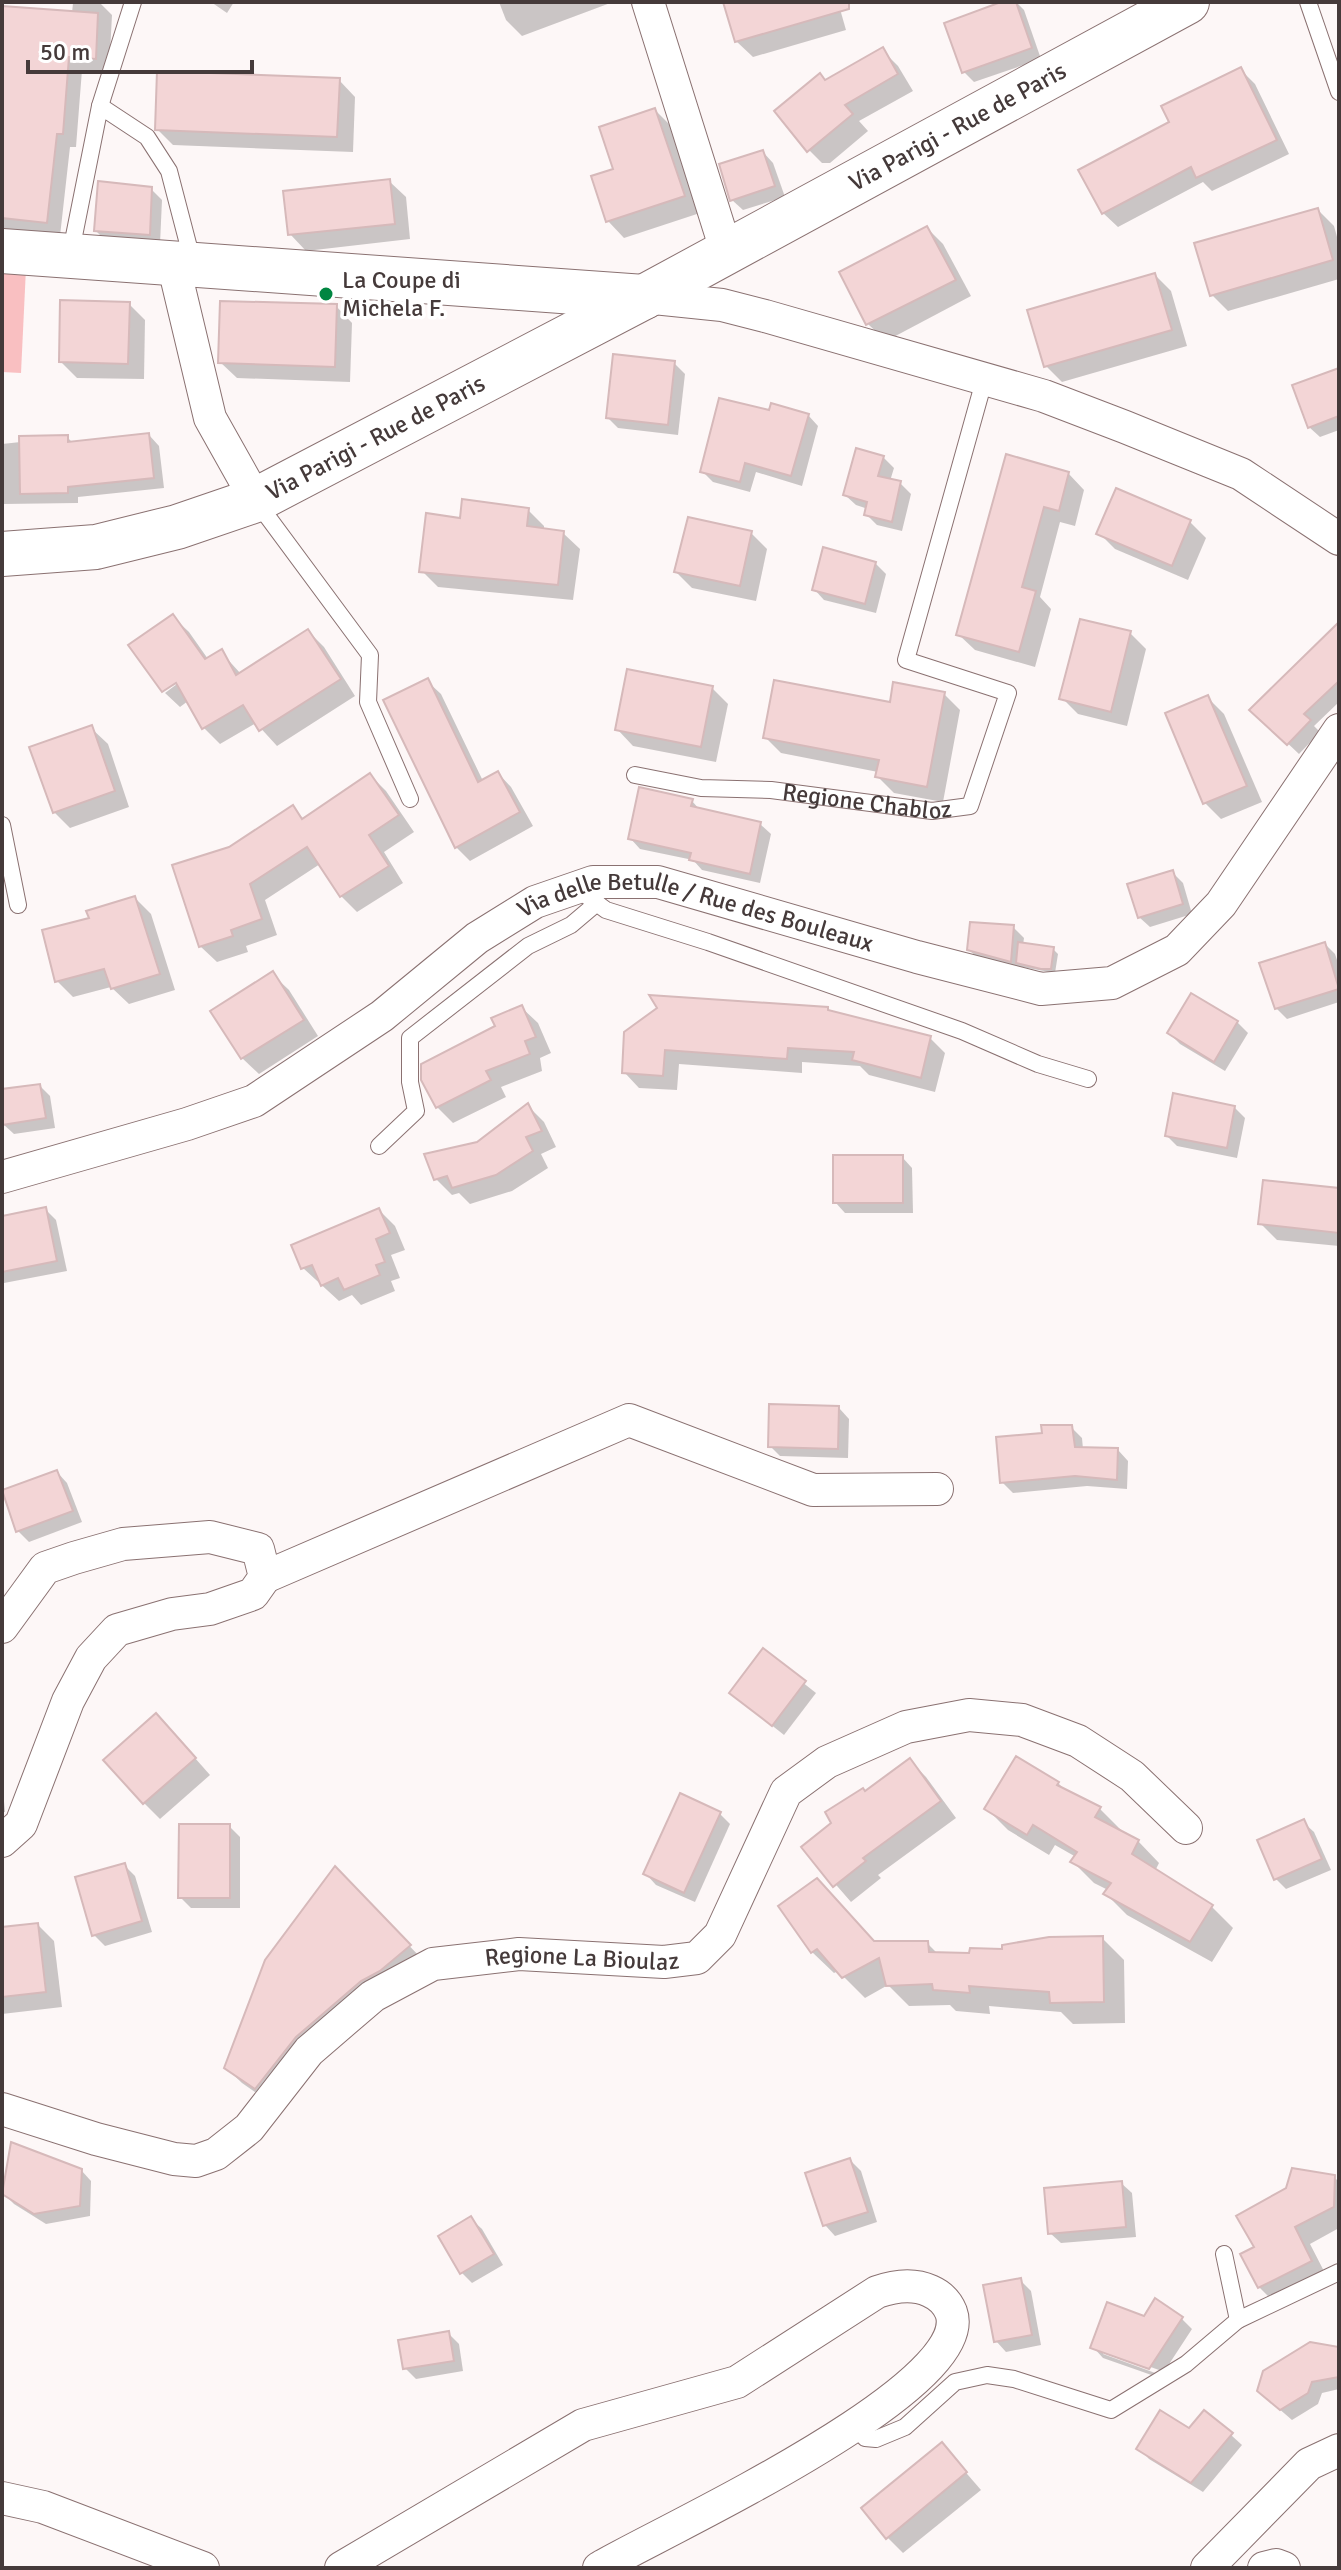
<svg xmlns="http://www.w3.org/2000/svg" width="1341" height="2570" viewBox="0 0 1341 2570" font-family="Signika,sans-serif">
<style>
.green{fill:#f9bfc1}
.shadow{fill:#0003;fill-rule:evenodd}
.building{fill:#f3d5d6;stroke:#d6b9ba;stroke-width:2}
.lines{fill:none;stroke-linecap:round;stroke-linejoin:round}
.lane-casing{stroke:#8a7171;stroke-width:18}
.street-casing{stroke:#8a7171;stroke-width:34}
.secondary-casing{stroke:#8a7171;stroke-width:46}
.primary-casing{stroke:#8a7171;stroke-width:46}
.lane{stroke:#fff;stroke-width:16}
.street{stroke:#fff;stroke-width:32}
.secondary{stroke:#fff;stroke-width:44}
.primary{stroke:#fff;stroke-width:44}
.poi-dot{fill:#018641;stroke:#fff;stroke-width:3}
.labels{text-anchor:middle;stroke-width:7;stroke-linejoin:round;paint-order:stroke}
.street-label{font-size:24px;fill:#453a3a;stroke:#fff}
.poi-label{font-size:24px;fill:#453a3a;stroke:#fff;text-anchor:start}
</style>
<rect width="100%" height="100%" fill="#fdf7f7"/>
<polygon class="green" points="2,266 26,268 21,373 2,372"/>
<g class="shadow">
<polygon points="99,2 112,15 109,72 82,70 76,147 70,147 60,236 2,229 2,9 21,7 23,10 72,13 73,3"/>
<polygon points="211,2 234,2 227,13"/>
<polygon points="499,2 613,2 522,36 506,20"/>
<polygon points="725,2 838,2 846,30 753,57 736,41"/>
<polygon points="1007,2 1016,2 1024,10 1041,59 974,82 964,72"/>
<polygon points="882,50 898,66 913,91 859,121 868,131 830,163 822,163 805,146 826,82"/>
<polygon points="1241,70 1255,84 1289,154 1212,191 1203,182 1118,227 1103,213 1171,123"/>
<polygon points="339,80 355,97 353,152 173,145 157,129"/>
<polygon points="655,110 671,126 700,213 624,238 608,221 616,170"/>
<polygon points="763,152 773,163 785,197 743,210 732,200"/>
<polygon points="389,181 406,197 410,239 306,251 290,234"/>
<polygon points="151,189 162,200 160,244 106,241 96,231"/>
<polygon points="1318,210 1334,226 1339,244 1339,279 1228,311 1211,294"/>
<polygon points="927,228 943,244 971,296 886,341 869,325 841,273"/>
<polygon points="1155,275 1171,291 1187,346 1062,382 1046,366"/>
<polygon points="129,304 145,320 144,379 77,378 61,362"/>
<polygon points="336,306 352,323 350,382 237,378 220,362"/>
<polygon points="674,363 685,374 678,435 618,428 608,418"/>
<polygon points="1339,370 1339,430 1320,437 1309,427"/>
<polygon points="770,413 808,415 818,426 802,486 756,472 750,492 713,482 702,471"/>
<polygon points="149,435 159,446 164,488 78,497 78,503 4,504 2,508 2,444 67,437 73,443"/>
<polygon points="883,457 894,468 890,481 900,483 911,494 902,531 877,525 866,514 868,509 856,505 845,495"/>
<polygon points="1007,457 1068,473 1084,490 1075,526 1060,522 1040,597 1051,609 1035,667 975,650 958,634"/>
<polygon points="528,510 544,526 544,530 563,533 580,549 573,600 438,587 422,571 461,520"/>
<polygon points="1190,522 1206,538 1188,580 1115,549 1099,533"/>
<polygon points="751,533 767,549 756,601 692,588 676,572"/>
<polygon points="875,563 886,574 876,613 824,600 814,589"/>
<polygon points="172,616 189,632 208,659 221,652 241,674 308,631 324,647 355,696 277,746 256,723 220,744 204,728 188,701 180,707 165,693 185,678"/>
<polygon points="1130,633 1146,649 1127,726 1078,714 1062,698"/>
<polygon points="1339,643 1339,702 1314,726 1320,732 1299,754 1252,710"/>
<polygon points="427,681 441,694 483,781 498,773 511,787 533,826 470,861 456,847"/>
<polygon points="712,688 728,704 716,762 633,746 617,729"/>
<polygon points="944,694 960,710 943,802 894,793 877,776 878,772 781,753 765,737"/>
<polygon points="1208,698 1224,714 1262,802 1221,819 1205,803"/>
<polygon points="91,728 108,744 129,807 70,828 54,812"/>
<polygon points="370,775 386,791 414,832 384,852 403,883 357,912 341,896 320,864 265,900 277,935 246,946 248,952 217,962 200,946 230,849 292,808 305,820"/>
<polygon points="692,801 700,810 760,824 771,834 760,883 702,870 693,860 640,849 630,838"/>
<polygon points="1172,872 1183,883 1192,914 1150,927 1139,917"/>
<polygon points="135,898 151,914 175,990 129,1004 111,987 73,997 57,981 91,920"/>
<polygon points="1013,927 1024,938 1023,945 1053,949 1058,954 1055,973 1022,967 1021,971 980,960 969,950"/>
<polygon points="1325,944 1335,954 1339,966 1339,1002 1287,1019 1276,1008"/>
<polygon points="272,974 289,990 318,1036 259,1074 242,1058"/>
<polygon points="521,1007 538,1023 551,1053 540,1058 542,1071 501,1087 506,1097 453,1123 437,1107 498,1027"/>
<polygon points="659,1008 827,1009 830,1012 930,1038 945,1053 935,1092 869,1075 860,1066 802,1062 802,1073 679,1064 677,1090 639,1088 624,1072"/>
<polygon points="1237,1022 1248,1033 1225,1071 1180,1044 1169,1033"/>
<polygon points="40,1086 50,1096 55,1128 14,1134 3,1124 2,1091"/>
<polygon points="528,1106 544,1122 556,1147 541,1154 548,1168 512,1191 470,1204 459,1193 452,1195 436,1179"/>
<polygon points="1234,1107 1245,1118 1237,1158 1177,1146 1167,1136"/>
<polygon points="902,1157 912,1168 913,1213 845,1213 835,1202"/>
<polygon points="1339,1190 1339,1246 1277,1240 1260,1223"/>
<polygon points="46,1210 56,1220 67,1271 4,1283 2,1218"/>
<polygon points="379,1210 395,1226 405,1250 391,1255 400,1278 391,1281 395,1291 361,1305 352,1295 339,1301 303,1268"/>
<polygon points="839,1408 849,1419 848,1458 780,1456 770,1446"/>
<polygon points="1071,1427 1082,1438 1083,1449 1118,1450 1128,1461 1127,1489 1087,1486 1013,1493 1002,1482 1044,1435"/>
<polygon points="57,1472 67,1483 82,1522 29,1542 18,1531 3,1492"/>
<polygon points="763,1651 816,1693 784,1735 731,1693"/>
<polygon points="172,1732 210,1775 160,1819 144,1803"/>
<polygon points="910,1761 926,1777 956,1818 878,1875 881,1878 851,1902 804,1848 865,1793"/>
<polygon points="2,1780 5,1812 2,1812"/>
<polygon points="1058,1783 1067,1792 1100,1809 1121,1830 1120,1832 1138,1841 1159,1863 1155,1871 1212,1907 1233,1928 1212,1962 1127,1915 1106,1894 1108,1890 1094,1883 1073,1862 1076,1857 1055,1845 1049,1855 1008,1830 987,1809"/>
<polygon points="720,1814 730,1824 695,1902 656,1885 646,1874"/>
<polygon points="1303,1822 1314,1832 1331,1870 1286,1889 1276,1879"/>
<polygon points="229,1826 240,1837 240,1908 191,1908 180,1897"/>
<polygon points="124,1865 135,1876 152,1932 105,1946 94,1935"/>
<polygon points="335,1869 424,1961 271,2103 242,2083 226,2068"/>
<polygon points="780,1906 876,1943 927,1943 938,1954 970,1955 1102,1938 1124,1960 1125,2023 1073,2024 1061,2012 989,2006 990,2014 956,2011 950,2005 909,2006 888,1985 865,1998 838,1971 834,1973 812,1952"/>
<polygon points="38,1925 54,1941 62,2007 2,2014 2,1929"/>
<polygon points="850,2160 861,2171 877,2222 835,2236 825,2225"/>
<polygon points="81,2170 91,2181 90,2216 46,2224 14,2204 3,2193"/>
<polygon points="1334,2177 1339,2182 1339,2228 1310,2244 1327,2277 1275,2303 1259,2287 1256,2248"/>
<polygon points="1121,2183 1132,2193 1136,2237 1061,2243 1050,2233"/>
<polygon points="471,2219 482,2229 503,2265 472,2283 462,2273"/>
<polygon points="1020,2280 1031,2291 1041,2345 1006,2352 996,2341"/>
<path d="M1182,2319L1192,2329L1160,2378L1103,2358L1093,2347ZM1103,2350L1159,2370L1158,2374L1103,2354Z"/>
<polygon points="448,2333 459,2344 463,2371 416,2379 405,2368"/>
<polygon points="1339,2349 1339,2389 1322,2393 1318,2404 1292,2420 1270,2401"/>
<polygon points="1190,2431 1231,2435 1242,2445 1203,2492 1149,2459 1139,2448"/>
<polygon points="942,2445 981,2490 903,2553 887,2537"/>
</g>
<g class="building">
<polygon points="723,2 849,2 849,9 735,42"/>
<polygon points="1001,2 1016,2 1032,48 962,73 944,23"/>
<polygon points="2,6 98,13 96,59 69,57 63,134 57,134 47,223 2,218"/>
<polygon points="883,47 898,74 845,105 853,114 807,152 774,111 820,73 825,80"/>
<polygon points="1241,67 1277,140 1196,178 1191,167 1102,214 1078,170 1169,122 1161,106"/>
<polygon points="157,71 340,78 337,137 155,130"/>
<polygon points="655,108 685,196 606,222 591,176 613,169 599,127"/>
<polygon points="763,150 775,186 730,201 719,164"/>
<polygon points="390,179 395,224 288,235 283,191"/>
<polygon points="98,181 152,187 150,235 94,231"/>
<polygon points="1318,208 1333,260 1210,296 1194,243"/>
<polygon points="927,226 956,280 866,325 839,272"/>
<polygon points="1155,273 1172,330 1044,367 1027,310"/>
<polygon points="60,300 130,302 128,364 59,362"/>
<polygon points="220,301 337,304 335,367 218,363"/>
<polygon points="613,354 675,361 668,425 606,418"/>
<polygon points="1339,368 1339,416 1308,428 1292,385"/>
<polygon points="719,398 769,410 771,403 809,414 791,476 745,463 740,482 700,472"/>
<polygon points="149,433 154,478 68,487 68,493 20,494 19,436 68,435 68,442"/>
<polygon points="856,448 884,456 878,476 901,481 892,522 864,515 867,502 843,495"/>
<polygon points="1006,454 1069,472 1059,511 1044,507 1022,587 1036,591 1019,652 956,635"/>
<polygon points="1116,488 1191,520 1172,566 1096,534"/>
<polygon points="462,499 529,508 527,526 564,531 558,585 419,572 426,513 460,518"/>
<polygon points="688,517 752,531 740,586 674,572"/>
<polygon points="823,547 876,562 865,604 812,590"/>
<polygon points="173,614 205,659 222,649 236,675 308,629 341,679 259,731 243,705 202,729 176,683 162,692 128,645"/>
<polygon points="1080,619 1131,631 1111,712 1059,699"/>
<polygon points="1339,622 1339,681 1304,714 1311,720 1287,745 1249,710"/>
<polygon points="627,669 713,686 701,747 615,730"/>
<polygon points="428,678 478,782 498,771 520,812 455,848 383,700"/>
<polygon points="774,680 890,702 893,682 945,692 927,787 875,777 879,760 763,738"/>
<polygon points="1208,695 1247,786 1203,804 1165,713"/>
<polygon points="92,725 115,791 53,813 29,747"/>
<polygon points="370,773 399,815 369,835 389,866 340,897 307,847 250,884 262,919 231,930 233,936 199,947 172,865 229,847 293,805 302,819"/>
<polygon points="639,787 693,799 691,806 761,822 750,874 689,860 691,853 628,839"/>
<polygon points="1173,870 1183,904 1138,918 1127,884"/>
<polygon points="135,896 160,974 111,989 104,969 55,982 42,930 89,918 86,911"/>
<polygon points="970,922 1014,925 1011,962 967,950"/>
<polygon points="1018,942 1054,947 1051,969 1041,969 1016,963"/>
<polygon points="1325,942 1339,989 1275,1009 1259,963"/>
<polygon points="273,971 304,1020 241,1059 210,1011"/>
<polygon points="1191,993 1238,1021 1214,1062 1167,1033"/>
<polygon points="649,995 828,1007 828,1010 931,1036 921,1078 852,1060 854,1052 788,1048 787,1059 665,1050 663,1076 622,1073 624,1032 657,1008"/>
<polygon points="522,1005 536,1037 525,1041 530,1054 486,1071 491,1080 436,1108 421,1080 421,1064 495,1026 491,1018"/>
<polygon points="40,1084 46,1118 2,1125 2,1089"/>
<polygon points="1173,1093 1235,1106 1227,1148 1165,1136"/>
<polygon points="528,1103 542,1131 526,1137 533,1151 496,1175 452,1188 447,1176 434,1180 424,1154 477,1142"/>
<rect x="833" y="1155" width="70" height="48"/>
<polygon points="1263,1180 1339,1188 1339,1233 1258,1224"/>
<polygon points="46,1207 57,1261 2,1272 2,1216"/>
<polygon points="379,1208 390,1233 376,1239 385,1262 376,1265 380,1275 344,1290 338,1278 321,1286 312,1265 301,1269 291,1245"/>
<polygon points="769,1404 839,1406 838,1449 768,1447"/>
<polygon points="1041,1425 1072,1425 1075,1447 1118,1448 1117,1480 1075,1476 1000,1483 996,1437 1042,1433"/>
<polygon points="57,1470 73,1511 16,1532 2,1490"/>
<polygon points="763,1648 806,1681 772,1726 729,1693"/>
<polygon points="156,1713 196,1758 143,1804 103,1760"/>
<polygon points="1016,1756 1059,1782 1057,1785 1101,1807 1095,1817 1139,1840 1132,1854 1213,1905 1190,1942 1103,1894 1111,1883 1070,1862 1077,1852 1033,1825 1027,1835 984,1809"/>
<polygon points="910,1758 941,1801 863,1858 866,1861 833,1887 801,1847 831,1823 825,1812 863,1788 865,1791"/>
<polygon points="680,1793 721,1812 684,1893 643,1874"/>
<polygon points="1304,1819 1322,1859 1274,1880 1257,1840"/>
<polygon points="179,1824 230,1824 230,1898 178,1898"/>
<polygon points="125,1863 142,1921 92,1936 75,1877"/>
<polygon points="335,1866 411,1945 380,1971 361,1981 296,2037 255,2089 224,2068 265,1960"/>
<polygon points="817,1878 874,1941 928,1941 929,1952 969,1953 970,1948 1002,1949 1002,1945 1049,1937 1103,1936 1104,2002 1050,2003 1049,1992 969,1986 970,1993 933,1990 932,1984 886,1986 879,1958 842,1978 817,1949 811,1953 778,1906"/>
<polygon points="38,1923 46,1992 2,1997 2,1927"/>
<polygon points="11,2142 82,2169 80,2206 34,2214 2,2194"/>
<polygon points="850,2158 868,2212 823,2226 805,2173"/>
<polygon points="1292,2168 1335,2175 1334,2207 1295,2227 1312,2261 1258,2288 1240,2254 1254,2247 1236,2216 1286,2188"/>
<polygon points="1122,2181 1126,2227 1048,2234 1044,2188"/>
<polygon points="471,2216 494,2254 460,2274 438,2236"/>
<polygon points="1021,2278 1032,2335 994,2342 983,2285"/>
<polygon points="1155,2298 1183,2317 1149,2369 1090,2348 1107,2302 1144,2316"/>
<polygon points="449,2331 454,2361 403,2369 398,2340"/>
<polygon points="1310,2342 1339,2347 1339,2377 1312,2382 1308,2393 1280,2410 1257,2391 1263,2371"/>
<polygon points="1160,2410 1189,2428 1204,2410 1233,2433 1191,2483 1136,2449"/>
<polygon points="942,2442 967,2472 886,2539 861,2508"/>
</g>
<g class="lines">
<defs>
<g id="lane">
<polyline points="1308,2 1339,92"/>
<polyline points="100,106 133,2"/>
<polyline points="70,256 100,106 147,137 169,171 193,263"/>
<polyline points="256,501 370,655 368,702 410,799"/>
<path id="s1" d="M635,775L701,788L771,790L932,811L970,806L1008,693L906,660L984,381"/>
<polyline points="2,825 18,905"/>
<polyline points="576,888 606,910 708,942 962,1031 1038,1064 1088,1079"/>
<polyline points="379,1146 416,1111 410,1082 410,1038 528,946 571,925 597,903"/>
<polyline points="1224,2254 1238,2320"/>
<polyline points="856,2425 865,2438 876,2439 905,2427 955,2382 987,2375 1014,2379 1111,2410 1186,2364 1238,2320 1339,2272"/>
</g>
<g id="street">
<polyline points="648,2 726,250"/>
<polyline points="173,263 210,418 256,500"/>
<polyline points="644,297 722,305 765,316 1044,396 1125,427 1241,474 1339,539"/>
<path id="s2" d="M2,1177L187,1124L254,1101L382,1016L477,938L535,902L593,882H658L917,957L1041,989L1112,983L1177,950L1221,904L1339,730"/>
<polyline points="265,1577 629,1420 813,1490 937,1489"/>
<polyline points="2,1627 45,1568 74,1558 123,1544 210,1537 258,1549 265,1577 253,1594 210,1609 172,1614 117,1630 91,1658 68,1701 21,1824 2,1841"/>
<path id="s3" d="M2,2109L96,2139L174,2159L196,2161L216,2154L249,2128L309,2051L373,1996L433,1964L519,1954L664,1962L697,1958L720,1935L786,1792L827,1762L906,1727L969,1715L1022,1720L1078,1741L1132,1776L1186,1828"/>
<polyline points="2,2498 43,2507 203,2568"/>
<path d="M341,2568L583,2425L737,2382L877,2292C894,2286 913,2283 930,2291C939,2295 947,2302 951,2312C979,2387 656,2534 599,2568"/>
<polyline points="1207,2568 1309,2464 1339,2450"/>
<polyline points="1264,2568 1276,2565 1284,2568"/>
</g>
<polyline id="secondary" points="2,251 644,297"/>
<g id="primary">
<path id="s4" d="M2,554L96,547L177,527L256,500L644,297L1187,2"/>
</g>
</defs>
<use href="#lane" class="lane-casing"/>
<use href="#street" class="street-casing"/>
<use href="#secondary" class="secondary-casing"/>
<use href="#primary" class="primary-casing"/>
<use href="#lane" class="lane"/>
<use href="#street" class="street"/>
<use href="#secondary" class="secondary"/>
<use href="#primary" class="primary"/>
</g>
<circle class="poi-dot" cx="326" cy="294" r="8"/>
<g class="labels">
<g class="street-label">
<text dy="8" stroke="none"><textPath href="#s4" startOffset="1056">Via Parigi - Rue de Paris</textPath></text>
<text dy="8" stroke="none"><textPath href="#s4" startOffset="396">Via Parigi - Rue de Paris</textPath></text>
<text dy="8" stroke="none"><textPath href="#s1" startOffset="234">Regione Chabloz</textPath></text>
<text dy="8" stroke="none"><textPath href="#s2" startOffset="774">Via delle Betulle / Rue des Bouleaux</textPath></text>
<text dy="8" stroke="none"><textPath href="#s3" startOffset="664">Regione La Bioulaz</textPath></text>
</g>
<g class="poi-label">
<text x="342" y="288">La Coupe di<tspan x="342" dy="28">Michela F.</tspan></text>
</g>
</g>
<rect width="1341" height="2570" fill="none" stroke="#453a3a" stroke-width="8"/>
<path d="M28 60v12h224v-12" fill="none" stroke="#453a3a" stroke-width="4"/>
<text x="40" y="60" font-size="24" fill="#453a3a" stroke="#ffffff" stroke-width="6" paint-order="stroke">50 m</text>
</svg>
